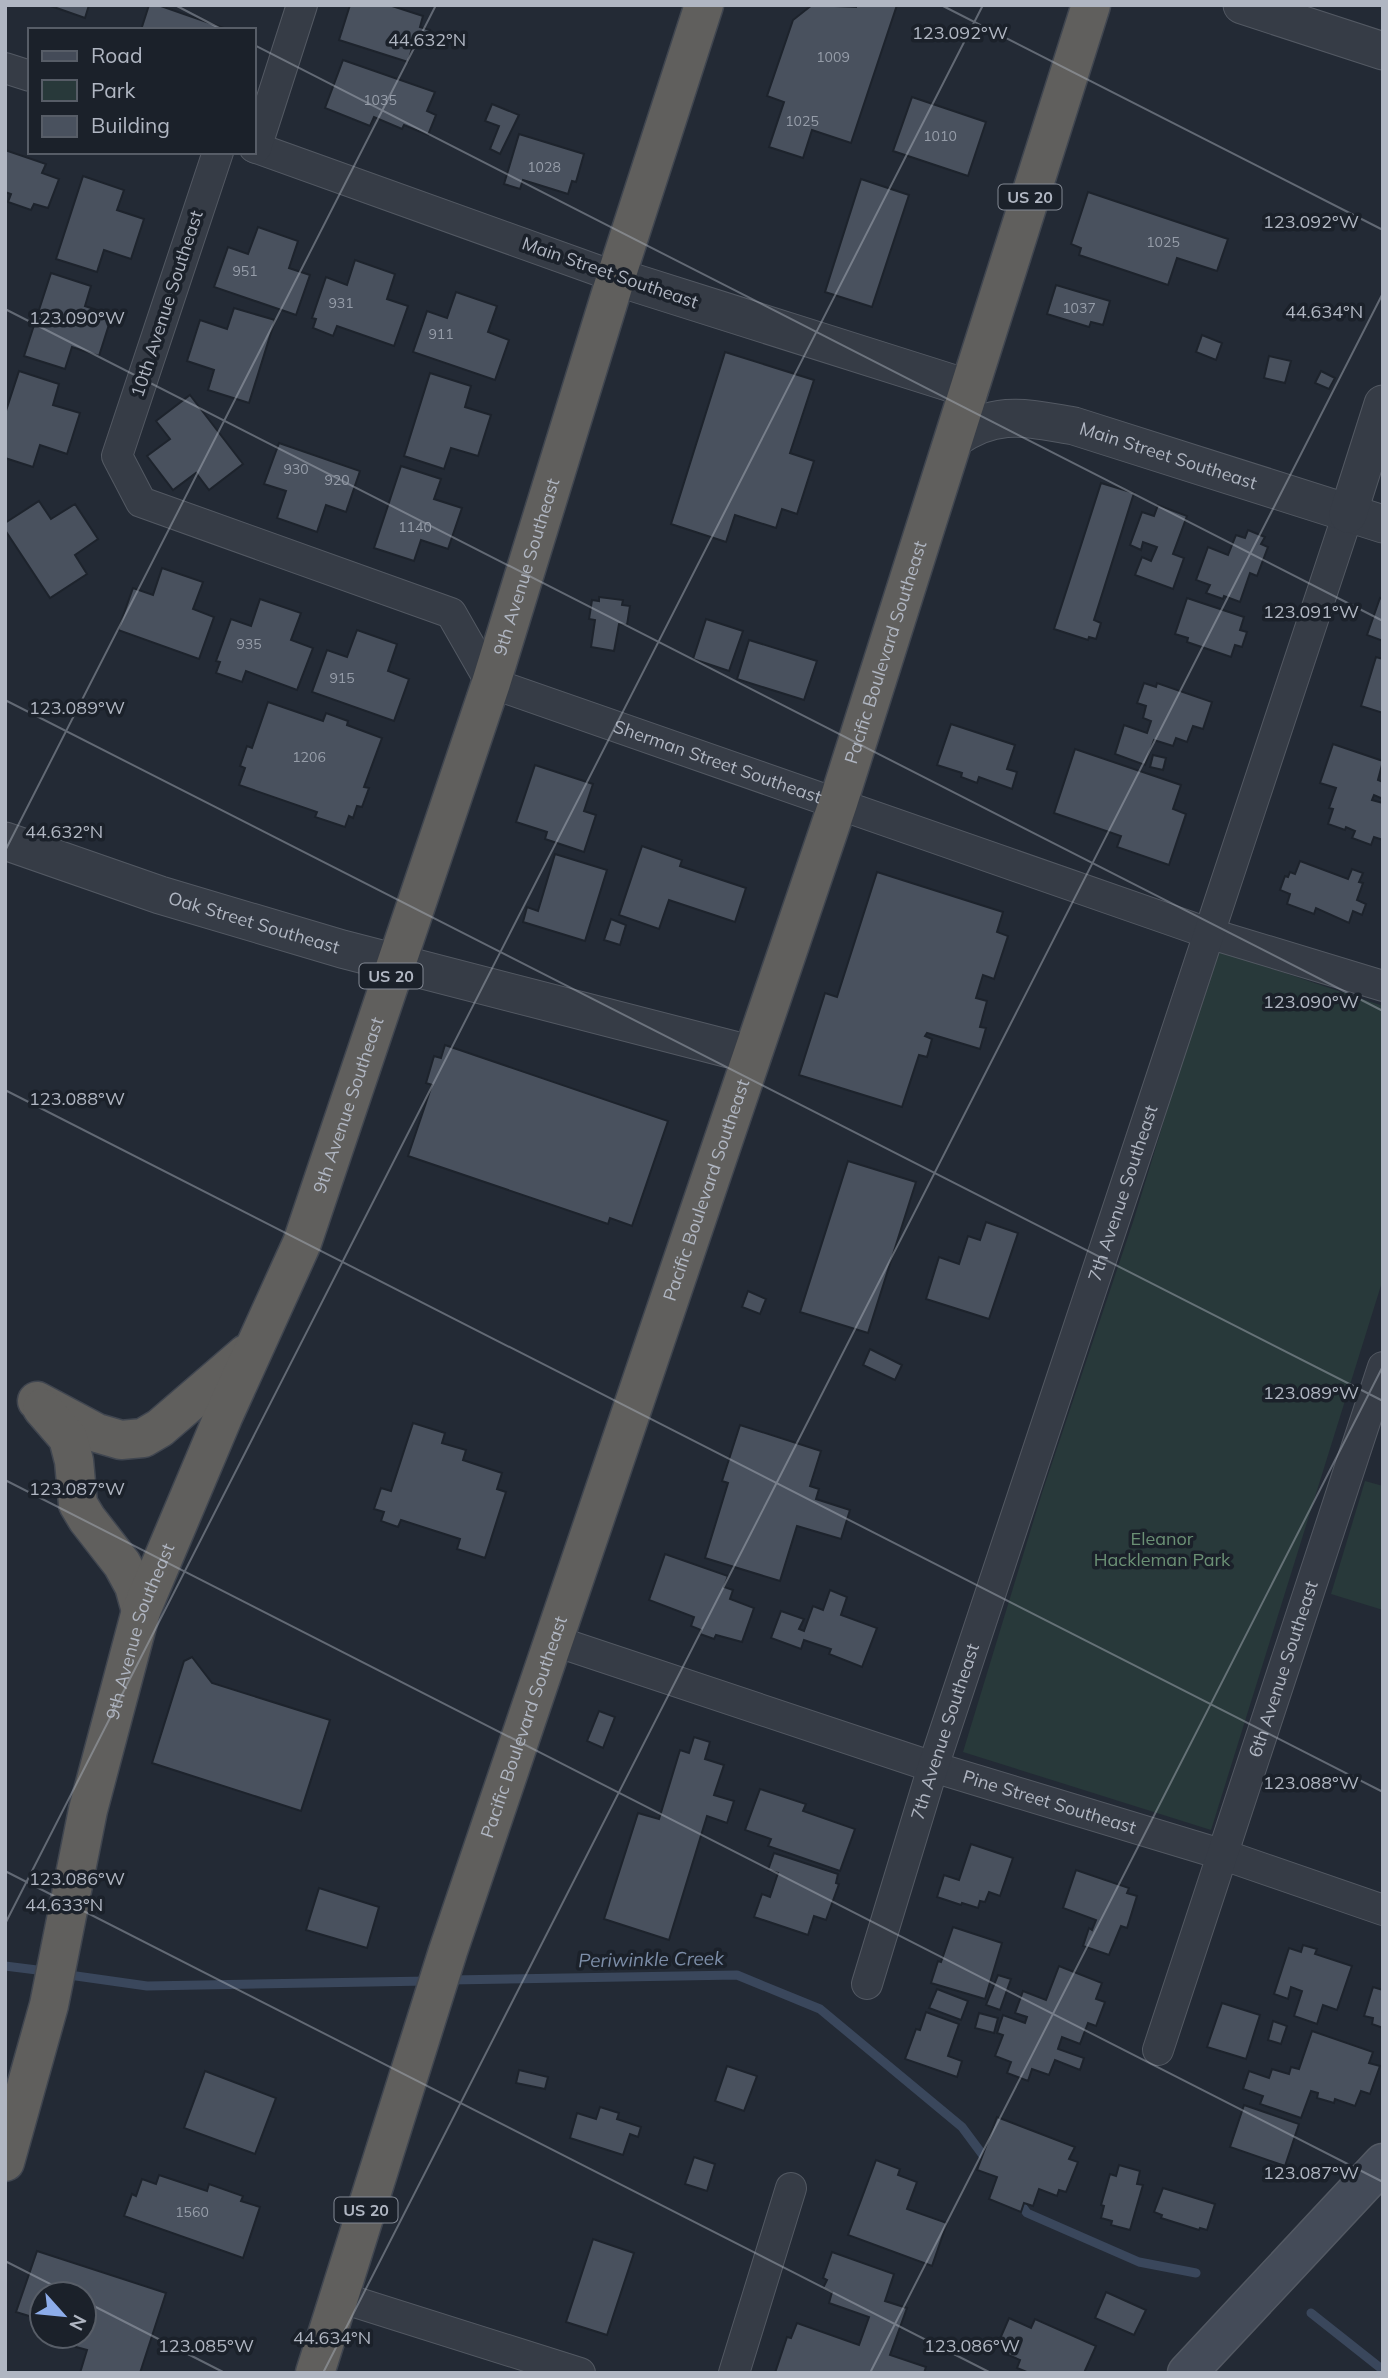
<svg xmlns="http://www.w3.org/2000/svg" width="1388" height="2378" viewBox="0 0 1388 2378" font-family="Mulish,sans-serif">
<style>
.green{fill:#28393a}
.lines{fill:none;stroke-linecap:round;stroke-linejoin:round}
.stream{stroke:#3a475c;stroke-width:9}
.building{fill:#49515e;stroke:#1d232c;stroke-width:2}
.minor-casing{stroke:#535963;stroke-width:32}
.tertiary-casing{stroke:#535963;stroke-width:39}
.secondary-casing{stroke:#535963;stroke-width:41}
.trunk-casing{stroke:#404650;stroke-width:41}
.minor{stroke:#363c46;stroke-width:30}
.tertiary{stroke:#363c46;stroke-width:37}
.secondary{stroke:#444b58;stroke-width:38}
.trunk{stroke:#605f5d;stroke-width:38}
.ticks{fill:none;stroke:#b0b6c2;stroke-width:2;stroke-opacity:0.45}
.labels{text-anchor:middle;stroke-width:7;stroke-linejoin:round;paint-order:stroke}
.number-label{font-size:14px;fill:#969da9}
.shield{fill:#1b212a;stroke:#838994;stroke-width:2}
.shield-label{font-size:16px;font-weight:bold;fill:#b0b6c2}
.street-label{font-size:18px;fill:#b0b6c2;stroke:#1b212a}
.park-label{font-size:18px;fill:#6b9075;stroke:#1b212a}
.water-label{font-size:19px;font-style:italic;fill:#7c8da7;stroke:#1b212a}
.ticks-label{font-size:18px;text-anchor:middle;fill:#b0b6c2;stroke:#1b212a;stroke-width:7;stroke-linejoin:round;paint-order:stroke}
</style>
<rect width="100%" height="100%" fill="#232a35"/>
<g class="green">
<polygon points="1216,950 1383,1006 1383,1279 1211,1830 963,1752 1042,1493 1134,1219"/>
<polygon points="1365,1481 1383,1486 1383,1610 1331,1594"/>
</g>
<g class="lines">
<g class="stream">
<polyline points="5,1966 45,1971"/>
<polyline points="62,1974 147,1986 429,1981"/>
<polyline points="450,1980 737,1975 820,2009 962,2127 988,2162"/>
<polyline points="1016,2198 1027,2213 1139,2262 1196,2273"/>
<polyline points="1311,2313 1383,2370"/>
</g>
</g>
<g class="building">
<polygon points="48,5 89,5 85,18"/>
<polygon points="149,5 158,5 224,28 223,30 141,30"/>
<polygon points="350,5 389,5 423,16 420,27 430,30 425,46 414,42 408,62 339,40"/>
<polygon points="812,5 856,7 856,5 897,5 851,143 812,130 803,158 769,147 784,102 767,96 793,20"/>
<polygon points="343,60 435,92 427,111 436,115 428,135 404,125 402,129 374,117 370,126 325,108"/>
<polygon points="912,97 986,122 968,176 893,151"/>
<polygon points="492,104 519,115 500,154 490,149 499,126 485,121"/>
<polygon points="519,134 584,154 576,182 572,181 568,194 523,180 520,189 504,184"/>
<polygon points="5,150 46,164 42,173 59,179 48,208 34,204 31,210 8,202 11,194 5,192"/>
<polygon points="83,176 124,190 117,210 144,219 131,259 104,250 97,272 56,259"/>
<polygon points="861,179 909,195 872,307 825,292"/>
<polygon points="1088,192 1228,239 1217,271 1177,258 1168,285 1079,255 1081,248 1071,244"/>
<polygon points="258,227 298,241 289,268 310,275 296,315 214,287 228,247 248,254"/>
<polygon points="355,260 395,274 387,299 408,306 394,346 337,326 333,336 313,328 316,319 312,318 326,277 347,285"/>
<polygon points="51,273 91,286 85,306 112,315 99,356 72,347 65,369 24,356"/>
<polygon points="1056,285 1110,301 1103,325 1091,322 1089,327 1047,314"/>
<polygon points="456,292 497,306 488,332 509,340 495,380 413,352 427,311 447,318"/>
<polygon points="234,308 275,320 249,403 208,390 214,370 187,361 200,320 227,329"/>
<polygon points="1202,335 1222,343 1216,360 1196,352"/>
<polygon points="725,352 814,380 790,453 814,461 797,514 782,509 776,528 735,515 726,542 671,524"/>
<polygon points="1269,356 1291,361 1285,383 1264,378"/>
<polygon points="19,371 59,384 53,405 80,413 67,454 40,445 33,467 5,458 5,414"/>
<polygon points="1321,371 1335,378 1329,389 1315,383"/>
<polygon points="430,373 471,386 465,407 491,415 478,456 451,448 444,469 404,456"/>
<polygon points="190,395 243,464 209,490 196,473 173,490 147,456 170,439 156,421"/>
<polygon points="279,443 360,471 346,512 326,505 317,532 277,518 286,491 264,484"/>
<polygon points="401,466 441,479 434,499 462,508 448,549 421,540 414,561 374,548"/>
<polygon points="1101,483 1134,493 1094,620 1101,623 1096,639 1089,637 1088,640 1054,629"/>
<polygon points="39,501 51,519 75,504 98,539 75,555 87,574 50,598 5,530 5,523"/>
<polygon points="1158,505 1187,516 1173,554 1184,558 1173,589 1135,575 1142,557 1151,561 1157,547 1143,542 1141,550 1130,545 1142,512 1154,516"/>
<polygon points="1248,530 1265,537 1261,544 1268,547 1257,576 1250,573 1240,602 1224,596 1223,599 1206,593 1210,585 1196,580 1208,547 1228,555 1236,535 1245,538"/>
<polygon points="162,568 203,582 193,609 214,617 199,659 118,630 133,588 153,595"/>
<polygon points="599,597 623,600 622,605 630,606 627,625 619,624 614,651 591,647 595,620 589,619 592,600 599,601"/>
<polygon points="1187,598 1244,617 1240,630 1247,632 1242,647 1235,645 1231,657 1187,642 1188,638 1175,634"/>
<polygon points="1380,598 1383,599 1383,641 1367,635"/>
<polygon points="260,599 301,613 291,640 313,648 297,690 246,671 242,682 216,673 220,662 216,661 231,619 251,626"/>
<polygon points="706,619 743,631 729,671 693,659"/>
<polygon points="357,630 397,644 388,671 409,679 394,721 312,692 327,650 347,657"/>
<polygon points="749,640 817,661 804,700 737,679"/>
<polygon points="1376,657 1383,659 1383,713 1361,706"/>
<polygon points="1144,683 1156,687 1157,683 1212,702 1203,729 1193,726 1187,742 1176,738 1173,746 1154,740 1145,765 1115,754 1124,725 1147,733 1151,721 1143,718 1146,706 1137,703"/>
<polygon points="268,702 323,721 326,713 348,721 347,725 382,738 364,787 369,788 362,807 357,806 353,818 349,816 345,827 315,817 317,812 239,785 245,768 240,766 247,746 252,748"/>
<polygon points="951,724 1015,745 1007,769 1017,772 1012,789 979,777 977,783 961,777 962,773 937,765"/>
<polygon points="1333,744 1383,761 1378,780 1383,782 1383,799 1374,795 1372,800 1383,803 1383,840 1374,837 1371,845 1352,838 1355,831 1346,827 1345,830 1328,824 1333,809 1329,808 1336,788 1320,783"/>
<polygon points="1075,749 1181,785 1173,809 1186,814 1169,865 1117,847 1121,836 1054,813"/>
<polygon points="1153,755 1166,758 1163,770 1150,767"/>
<polygon points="535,765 593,784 584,811 596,815 584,852 545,839 547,832 516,822"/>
<polygon points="642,846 682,860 680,866 746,888 735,922 669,900 659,929 619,915"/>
<polygon points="555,854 607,870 585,941 523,922 527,907 538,911"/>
<polygon points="1300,861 1348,879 1352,869 1363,873 1359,882 1363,883 1357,900 1366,904 1362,915 1353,911 1349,923 1316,908 1314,914 1287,904 1290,894 1280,890 1285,876 1288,877 1290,872 1295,874"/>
<polygon points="877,872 1003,912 997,932 1008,936 994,979 983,975 976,998 987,1001 980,1027 986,1028 980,1049 927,1033 925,1036 932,1039 927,1057 919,1055 902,1107 799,1075 825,993 837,997"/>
<polygon points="611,919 626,925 620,945 604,940"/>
<polygon points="445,1045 668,1121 632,1226 610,1218 608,1224 408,1156 432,1085 426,1083 434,1056 441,1058"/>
<polygon points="848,1161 916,1182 868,1333 800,1312"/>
<polygon points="986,1222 1018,1233 989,1319 926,1299 939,1257 959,1264 968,1236 980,1240"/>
<polygon points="748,1291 766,1299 760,1314 742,1307"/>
<polygon points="870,1349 902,1365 895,1380 863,1365"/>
<polygon points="413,1423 445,1433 442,1443 466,1450 463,1460 502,1473 497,1489 506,1492 485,1558 457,1549 460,1539 401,1520 398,1527 381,1521 384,1512 374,1509 381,1488 391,1491"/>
<polygon points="740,1425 821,1451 810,1486 819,1489 816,1499 850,1510 841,1539 797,1526 780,1581 705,1558 728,1483 722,1481"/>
<polygon points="665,1554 728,1576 724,1587 733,1590 730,1599 754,1608 742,1642 716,1635 714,1639 700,1634 701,1630 691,1626 694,1617 649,1600"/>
<polygon points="830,1590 847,1597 841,1615 877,1628 862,1667 829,1654 831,1649 804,1640 801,1649 771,1638 781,1611 804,1619 799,1629 804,1631 813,1606 823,1610"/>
<polygon points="192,1657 212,1683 330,1720 301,1811 152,1763 184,1661"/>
<polygon points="599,1711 615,1717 603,1748 587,1741"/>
<polygon points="694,1737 710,1742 705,1759 724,1765 714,1795 734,1801 727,1823 707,1816 669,1940 604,1919 638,1813 659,1819 680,1750 689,1753"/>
<polygon points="760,1789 806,1804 803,1811 855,1829 840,1871 768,1846 771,1839 745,1830"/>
<polygon points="971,1844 1013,1858 1000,1896 989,1892 985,1902 980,1901 978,1908 962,1903 961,1905 937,1897 944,1875 959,1880"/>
<polygon points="774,1853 838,1874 836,1883 839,1884 826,1920 814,1916 808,1935 754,1917 762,1894 770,1897 778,1873 768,1870"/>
<polygon points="1076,1870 1129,1888 1127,1893 1137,1896 1127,1928 1121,1926 1109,1955 1083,1946 1089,1928 1092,1930 1096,1920 1063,1908"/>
<polygon points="319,1888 379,1907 367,1948 306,1930"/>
<polygon points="953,1927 1002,1943 985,1999 931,1983 938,1961 941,1962"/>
<polygon points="1303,1945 1317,1949 1315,1954 1352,1966 1337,2010 1323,2005 1317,2024 1294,2016 1302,1991 1291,1987 1288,1999 1274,1994 1289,1948 1301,1952"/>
<polygon points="1059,1966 1102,1983 1096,1999 1105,2002 1096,2026 1088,2023 1080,2044 1062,2037 1058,2049 1084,2058 1080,2070 1055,2060 1049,2075 1032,2069 1028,2081 1007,2073 1011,2062 995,2056 1003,2035 997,2033 1003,2015 1025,2023 1027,2017 1015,2013 1023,1991 1046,2000"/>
<polygon points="998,1975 1011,1979 1000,2010 986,2005"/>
<polygon points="1373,1987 1383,1990 1383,2028 1372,2024 1373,2018 1364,2016"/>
<polygon points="937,1989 968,2001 961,2020 929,2008"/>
<polygon points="1222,2003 1260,2015 1246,2059 1207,2047"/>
<polygon points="926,2012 959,2024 948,2056 962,2061 957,2077 905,2059 916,2029 920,2030"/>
<polygon points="979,2013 998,2018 994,2033 975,2028"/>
<polygon points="1273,2021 1287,2026 1281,2044 1268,2040"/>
<polygon points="1312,2031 1373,2052 1369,2063 1380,2066 1370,2094 1361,2091 1355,2106 1335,2099 1334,2103 1317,2098 1318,2093 1311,2091 1301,2118 1260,2104 1263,2096 1243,2089 1249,2071 1269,2078 1272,2069 1289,2074 1291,2067 1299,2069"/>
<polygon points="727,2066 757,2076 744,2111 715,2101"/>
<polygon points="519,2070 548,2077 545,2089 516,2083"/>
<polygon points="205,2071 276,2098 255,2154 184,2128"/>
<polygon points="1244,2105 1299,2124 1285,2166 1230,2147"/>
<polygon points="600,2107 619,2113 617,2119 641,2127 638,2137 630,2134 623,2155 570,2138 577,2113 596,2119"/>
<polygon points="997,2117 1075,2147 1069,2159 1078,2162 1066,2192 1059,2190 1057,2196 1039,2189 1033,2206 1024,2203 1021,2212 989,2199 997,2177 977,2170"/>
<polygon points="694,2157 715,2164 707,2191 685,2184"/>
<polygon points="876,2160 900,2169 898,2175 917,2182 907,2209 947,2223 932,2266 848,2235"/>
<polygon points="1119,2165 1140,2171 1137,2184 1143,2185 1130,2230 1111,2225 1112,2221 1101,2218 1104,2206 1101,2205 1110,2174 1116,2176"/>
<polygon points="159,2175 207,2191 209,2184 243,2196 241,2201 260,2207 243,2258 124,2216 132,2194 136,2196 142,2179 156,2184"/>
<polygon points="1163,2188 1215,2204 1207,2230 1200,2228 1199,2230 1161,2218 1162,2215 1154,2212"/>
<polygon points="593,2239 634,2253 607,2335 566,2322"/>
<polygon points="37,2251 166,2293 140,2373 80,2373 87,2350 76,2347 80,2336 84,2336 84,2294 42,2294 42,2320 16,2312"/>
<polygon points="832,2252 894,2274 885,2301 907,2308 890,2355 926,2367 924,2373 775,2373 787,2337 791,2338 797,2323 859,2345 869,2317 829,2303 832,2292 823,2288 827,2280 823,2278"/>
<polygon points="1106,2292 1146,2310 1134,2335 1095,2318"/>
<polygon points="1009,2318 1031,2328 1035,2319 1096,2346 1084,2373 1029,2373 1017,2368 1020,2360 1006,2354 1009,2346 999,2341"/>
</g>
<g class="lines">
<defs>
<g id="minor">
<polyline points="5,68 30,76"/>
<polyline points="254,147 616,277"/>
<polyline points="256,148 302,5"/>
<path id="s1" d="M218,152L117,456L141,502L451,613L491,683L1208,933L1383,986"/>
<path id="s2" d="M555,1641L933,1767L1224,1855L1383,1910"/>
<path id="s3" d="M867,1984L933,1767L1348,514"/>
<path id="s4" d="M1158,2050L1383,1367"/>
<polyline points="339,2297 580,2373"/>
<polyline points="734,2373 791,2188"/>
</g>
<g id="tertiary">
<polyline points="1242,5 1383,51"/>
<polyline points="616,277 970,389"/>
<path id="s5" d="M954,439C996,409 1026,418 1074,426L1383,524"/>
<polyline points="1348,514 1383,404"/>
<path id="s6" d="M5,841L160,895L342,949L753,1055"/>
</g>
<polyline id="secondary" points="1187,2373 1383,2163"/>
<g id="trunk">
<polyline points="37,1401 97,1433 121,1440 143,1438 160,1428 246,1354"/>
<polyline points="42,1408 68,1438 74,1461 78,1504 87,1519 122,1564 134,1586 141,1611"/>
<path id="s7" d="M5,2162L49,2005L88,1810L141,1611L223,1417L302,1243L491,683L616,277L704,5"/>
<path id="s8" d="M315,2373L448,1951L838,803L1091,5"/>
</g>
</defs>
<use href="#minor" class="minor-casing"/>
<use href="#tertiary" class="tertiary-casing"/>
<use href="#secondary" class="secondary-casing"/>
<use href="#trunk" class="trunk-casing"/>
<use href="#minor" class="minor"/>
<use href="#tertiary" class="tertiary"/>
<use href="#secondary" class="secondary"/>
<use href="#trunk" class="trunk"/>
</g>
<path class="ticks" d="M175,5L223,30M941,5L1383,230M254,45L1383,621M5,309L1383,1011M5,700L1383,1401M5,851L436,5M5,1090L1383,1792M5,1480L1383,2182M5,1871L991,2373M5,1924L983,5M5,2261L70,2294M84,2301L225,2373M323,2373L1383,293M870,2373L1383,1366"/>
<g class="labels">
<g class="number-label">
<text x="833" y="62">1009</text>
<text x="380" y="105">1035</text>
<text x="802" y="126">1025</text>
<text x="940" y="141">1010</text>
<text x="544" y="172">1028</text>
<text x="1163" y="247">1025</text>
<text x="245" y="276">951</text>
<text x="341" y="308">931</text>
<text x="1079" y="313">1037</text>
<text x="441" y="339">911</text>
<text x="296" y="474">930</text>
<text x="337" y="485">920</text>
<text x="415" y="532">1140</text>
<text x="249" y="649">935</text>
<text x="342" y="683">915</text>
<text x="309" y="762">1206</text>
<text x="192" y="2217">1560</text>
</g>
<g class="shield">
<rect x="998.5" y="184.5" width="63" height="25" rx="5"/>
<rect x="359.5" y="963.5" width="63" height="25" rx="5"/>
<rect x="334.5" y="2197.5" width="63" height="25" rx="5"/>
</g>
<g class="shield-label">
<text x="1030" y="203">US 20</text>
<text x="391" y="982">US 20</text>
<text x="366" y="2216">US 20</text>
</g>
<g class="street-label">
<text transform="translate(610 273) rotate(19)" y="6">Main Street Southeast</text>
<text transform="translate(167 304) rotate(-72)" y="6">10th Avenue Southeast</text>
<text dy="6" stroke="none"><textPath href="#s5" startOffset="224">Main Street Southeast</textPath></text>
<text dy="6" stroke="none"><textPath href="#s7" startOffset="1682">9th Avenue Southeast</textPath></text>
<text dy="6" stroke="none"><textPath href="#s8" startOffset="1813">Pacific Boulevard Southeast</textPath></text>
<text dy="6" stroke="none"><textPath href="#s1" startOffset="1022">Sherman Street Southeast</textPath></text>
<text dy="6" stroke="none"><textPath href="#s6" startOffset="262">Oak Street Southeast</textPath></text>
<text dy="6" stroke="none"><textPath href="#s7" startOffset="1115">9th Avenue Southeast</textPath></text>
<text dy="6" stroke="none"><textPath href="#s8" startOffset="1246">Pacific Boulevard Southeast</textPath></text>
<text dy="6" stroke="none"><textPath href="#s3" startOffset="831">7th Avenue Southeast</textPath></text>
<text dy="6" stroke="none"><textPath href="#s7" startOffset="548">9th Avenue Southeast</textPath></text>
<text dy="6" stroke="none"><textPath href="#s4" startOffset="401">6th Avenue Southeast</textPath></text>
<text dy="6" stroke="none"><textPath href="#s8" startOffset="679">Pacific Boulevard Southeast</textPath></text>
<text dy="6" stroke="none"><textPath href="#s3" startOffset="264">7th Avenue Southeast</textPath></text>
<text dy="6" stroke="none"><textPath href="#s2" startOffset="520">Pine Street Southeast</textPath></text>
</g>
<g class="park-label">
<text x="1162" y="1545">Eleanor<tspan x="1162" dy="21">Hackleman Park</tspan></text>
</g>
<g class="water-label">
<text transform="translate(651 1959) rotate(-1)" y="7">Periwinkle Creek</text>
</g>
</g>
<g class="ticks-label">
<text x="960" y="39">123.092°W</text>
<text x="427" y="46">44.632°N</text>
<text x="1311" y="228">123.092°W</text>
<text x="1324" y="318">44.634°N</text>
<text x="77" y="324">123.090°W</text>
<text x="1311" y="618">123.091°W</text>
<text x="77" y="714">123.089°W</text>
<text x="64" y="838">44.632°N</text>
<text x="1311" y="1008">123.090°W</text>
<text x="77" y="1105">123.088°W</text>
<text x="1311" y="1399">123.089°W</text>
<text x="77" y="1495">123.087°W</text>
<text x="1311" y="1789">123.088°W</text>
<text x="77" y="1885">123.086°W</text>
<text x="64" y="1911">44.633°N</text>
<text x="1311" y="2179">123.087°W</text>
<text x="332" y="2344">44.634°N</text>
<text x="206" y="2352">123.085°W</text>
<text x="972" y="2352">123.086°W</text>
</g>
<rect width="1388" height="2378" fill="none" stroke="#b0b6c2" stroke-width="14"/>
<rect x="28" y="28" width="228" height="126" fill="#1b212a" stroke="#575d67" stroke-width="2"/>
<rect x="42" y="51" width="35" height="10" fill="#444b58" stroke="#575d67" stroke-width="2"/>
<text x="91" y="63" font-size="21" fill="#b0b6c2">Road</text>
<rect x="42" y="80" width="35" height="21" fill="#28393a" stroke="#575d67" stroke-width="2"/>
<text x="91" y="98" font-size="21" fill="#b0b6c2">Park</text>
<rect x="42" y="116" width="35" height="21" fill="#49515e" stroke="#575d67" stroke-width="2"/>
<text x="91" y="133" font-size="21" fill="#b0b6c2">Building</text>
<g transform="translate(63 2315) rotate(117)"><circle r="33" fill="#1b212a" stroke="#575d67" stroke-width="2"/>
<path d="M0-5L12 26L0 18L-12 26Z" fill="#8dadea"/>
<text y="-10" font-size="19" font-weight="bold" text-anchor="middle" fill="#b0b6c2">N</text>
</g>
</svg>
